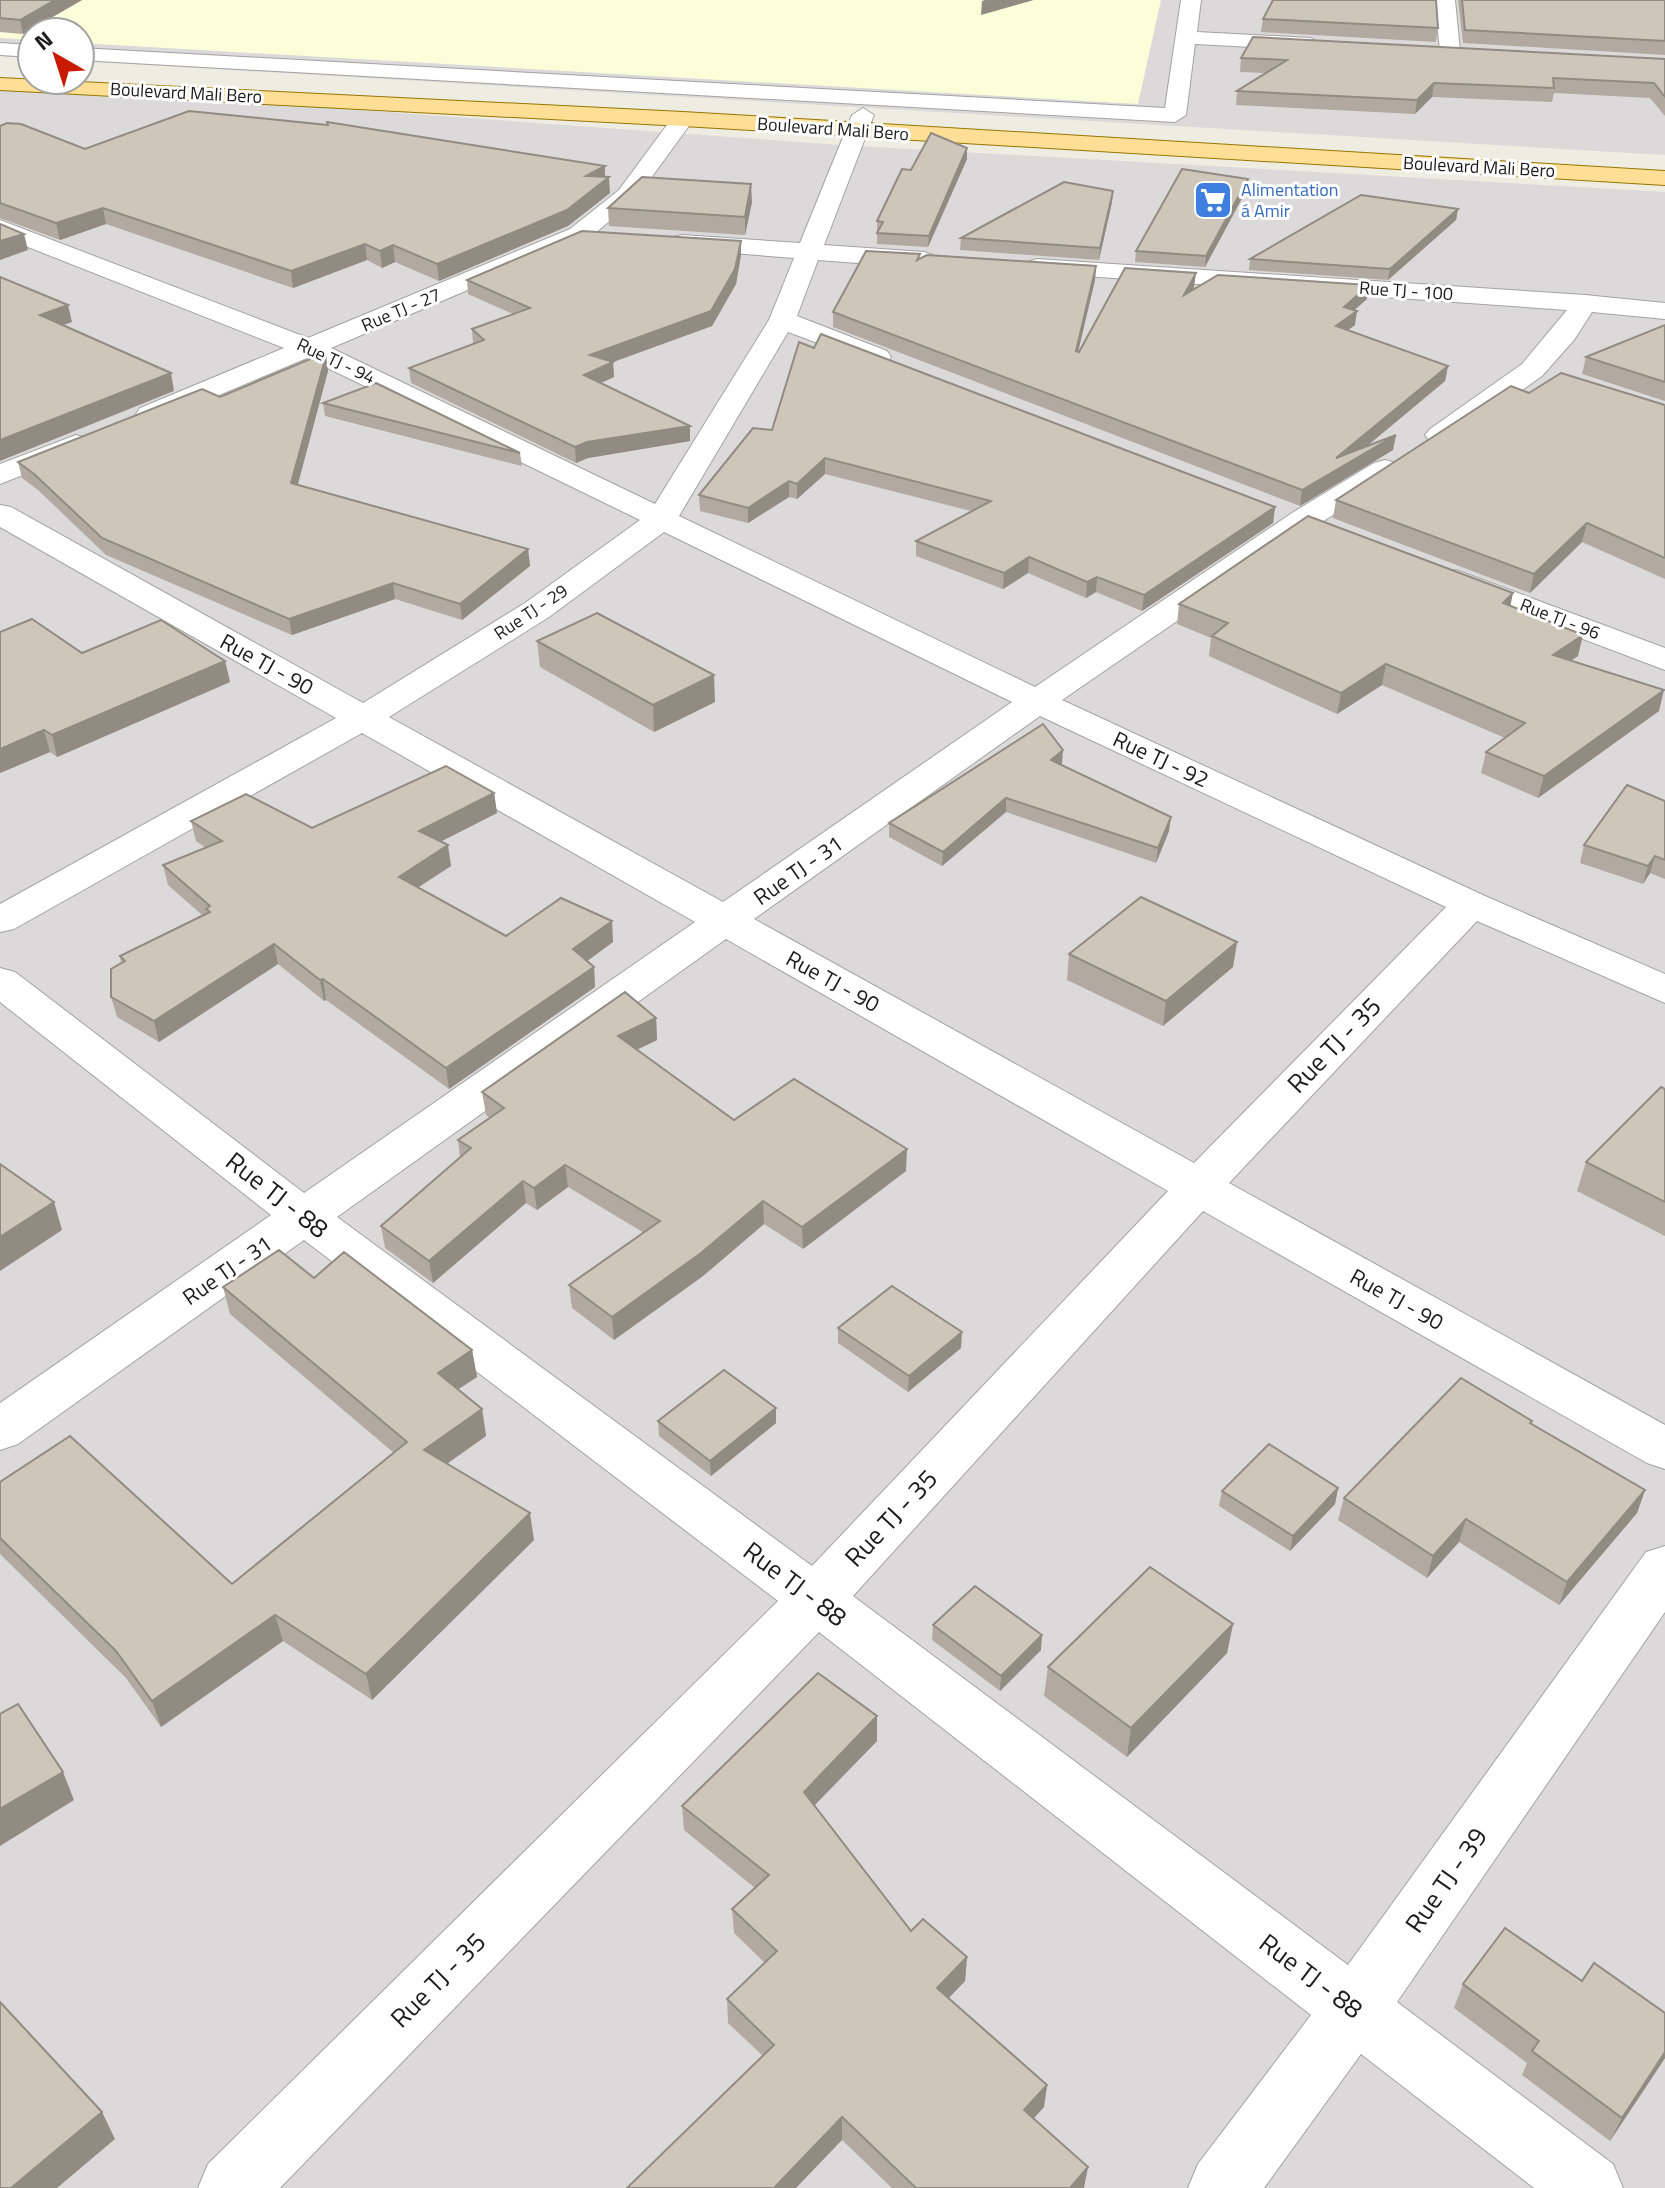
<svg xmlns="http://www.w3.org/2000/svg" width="1665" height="2188" viewBox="0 0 1665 2188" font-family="'Titillium Web',sans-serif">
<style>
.residential{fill:#dbd9d9}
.education{fill:#faffda}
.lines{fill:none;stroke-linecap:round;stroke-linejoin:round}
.minor-casing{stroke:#a3a3a3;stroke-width:2}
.primary-casing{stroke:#957700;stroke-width:2}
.minor{fill:#fff;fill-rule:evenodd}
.primary{fill:#ffdf96;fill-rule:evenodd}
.wall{fill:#b2aaa0}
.shaded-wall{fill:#918b82}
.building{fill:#cfc6ba;stroke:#918b82;stroke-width:2}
.labels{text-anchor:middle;stroke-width:6;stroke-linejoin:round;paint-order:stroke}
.far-street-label{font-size:18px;fill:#1c1c1c;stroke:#fff}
.far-shop-label{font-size:18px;fill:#366cbe;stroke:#fff;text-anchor:start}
.street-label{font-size:22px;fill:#1c1c1c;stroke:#fff}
.near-street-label{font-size:26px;fill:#1c1c1c;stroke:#fff}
</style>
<rect width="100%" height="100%" fill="#efece1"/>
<g class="residential">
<polygon points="0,0 1665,0 1665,155 80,61 80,32 32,32 32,58 0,56"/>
<polygon points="0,84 840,145 1665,192 1665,2188 0,2188"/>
</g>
<polygon class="education" points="0,0 1161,0 1138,104 80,43 80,32 32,32 32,40 0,38"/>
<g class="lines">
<defs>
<g id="minor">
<polygon points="1181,0 1201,0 1197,32 1311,38 1321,44 1311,50 1195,44 1186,115 1175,122 80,60 80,48 1165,108"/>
<polygon points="1435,0 1455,0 1460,51 1457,55 1443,55 1440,51"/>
<polygon points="0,43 32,45 32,57 0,55"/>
<path d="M863,108L874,115L824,245L924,252L933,255L937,260L933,265L924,268L818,260L797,316L887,351L891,357L887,363L877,365L788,332L679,516L1035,687L1292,513L1374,463L1385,460L1396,463L1400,469L1396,475L1314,527L1062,700L1485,896L1665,974V1003L1477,921L1229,1183L1665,1425V1469L1647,1463L1203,1211L853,1596L1348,1965L1646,1552L1665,1546V1612L1397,2002L1613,2164L1623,2188H1534L1361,2054L1264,2188H1188L1198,2164L1311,2015L819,1632L280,2188H198L208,2164L778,1601L304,1240L18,1444L0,1450V1403L271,1215L0,1002V968L15,972L304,1193L695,922L362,733L14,929L0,932V904L336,718L0,527V505L11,507L363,703L525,603L640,520L307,358L160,420L150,423L140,420L136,414L140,408L284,348L0,236V220L308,338L570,229L619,190L675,114H691L694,119L635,200L588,239L331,348L655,504L769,320L794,258L682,249L673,247L670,242L673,237L682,235L800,243L852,115ZM664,532L1012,702L723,902L389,717L549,617ZM1040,716L1446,907L1194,1163L754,919ZM726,939L1168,1191L812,1566L337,1217Z"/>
<polygon points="1037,259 1585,295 1665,303 1665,319 1592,312 1574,340 1542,376 1450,441 1440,444 1430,441 1425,435 1430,429 1522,364 1567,310 1028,272 1024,267 1028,262"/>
<polygon points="76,435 86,438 91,444 86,450 0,484 0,464"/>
<polygon points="1456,570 1665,648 1665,670 1445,587 1440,580 1445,573"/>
</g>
<polygon id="primary" points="0,78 683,112 1665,171 1665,185 683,126 0,90"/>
</defs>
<use href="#minor" class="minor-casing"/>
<use href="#primary" class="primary-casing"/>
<use href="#minor" class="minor"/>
<use href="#primary" class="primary"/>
</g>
<g class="wall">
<polygon points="0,0 82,0 23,34 0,32"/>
<polygon points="1458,0 1665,0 1665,55 1463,43"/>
<polygon points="1263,19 1438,28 1436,42 1261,32"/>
<polygon points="1241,58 1665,59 1665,116 1650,98 1554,93 1552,102 1432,97 1415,114 1236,105 1237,91 1266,73 1240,72"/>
<polygon points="0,126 85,149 605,166 605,177 610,193 568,226 439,281 395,262 382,268 367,260 293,288 106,224 60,240 0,218"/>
<polygon points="967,148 967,159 928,247 877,244 877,221 911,170"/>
<polygon points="1247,189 1205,267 1135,262 1136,251"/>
<polygon points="1113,191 1112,202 1099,260 960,250 961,238"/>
<polygon points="752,202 745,235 609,226 608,208"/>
<polygon points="1458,209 1456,220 1388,280 1249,270 1250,259"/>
<polygon points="741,255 736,284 712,326 613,362 614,377 601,383 690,426 690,441 588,458 576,463 411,383 409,368 473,344 472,329 513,314 468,294 467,280"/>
<polygon points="919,259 1096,266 1095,280 1078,351 1194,287 1193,290 1367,299 1354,310 1355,325 1348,330 1448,366 1445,381 1367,446 1393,450 1300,506 833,327 833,312"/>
<polygon points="1665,325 1665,401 1582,374 1586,357"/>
<polygon points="814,348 1275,507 1273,523 1142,611 1096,592 1086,598 1028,573 1003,589 916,556 916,541 971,511 825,474 797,499 789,497 748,523 700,511 699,495 772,430"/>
<polygon points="328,371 297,485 528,549 530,566 462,620 395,599 292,635 106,555 38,490 22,478 18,462 220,397"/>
<polygon points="1529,393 1665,405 1665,579 1582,542 1530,593 1333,518 1336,500"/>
<polygon points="323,403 520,453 522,466 325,416"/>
<polygon points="1179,604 1511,606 1578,656 1570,661 1659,711 1538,798 1481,773 1486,752 1505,738 1382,685 1337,714 1209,656 1211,638 1177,624"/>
<polygon points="0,632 82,653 225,661 230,682 57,757 50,752 0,773"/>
<polygon points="537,641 715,702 654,732 540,667"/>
<polygon points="1062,764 1061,765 1169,831 1156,863 1006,812 942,866 889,837 889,823"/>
<polygon points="494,793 497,813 440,842 451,866 417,887 506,936 613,942 587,961 594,967 595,987 449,1089 326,1000 324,1001 278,964 159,1042 117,1017 111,997 121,963 120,956 202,915 168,885 163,865 206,848 196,841 191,821 312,828"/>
<polygon points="1665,801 1665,879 1650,873 1643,884 1580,863 1584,845"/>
<polygon points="1237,942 1233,967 1163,1026 1067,980 1069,954"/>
<polygon points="656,1018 657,1040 637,1050 734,1120 906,1171 803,1249 764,1224 703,1276 614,1340 572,1308 569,1285 644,1233 568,1187 537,1210 526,1203 433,1283 385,1248 381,1226 460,1157 458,1140 490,1118 486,1115 482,1092"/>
<polygon points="1665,1089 1665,1236 1577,1191 1586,1162"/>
<polygon points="314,1278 472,1350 477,1377 458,1389 482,1409 486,1436 447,1464 534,1540 372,1700 283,1641 161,1727 126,1678 0,1554 0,1482 232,1584 394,1453 230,1314 223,1287"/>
<polygon points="838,1328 961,1348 908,1392 838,1343"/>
<polygon points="776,1408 776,1423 711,1476 659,1436 658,1421"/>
<polygon points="1531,1424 1645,1490 1637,1513 1559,1605 1459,1542 1427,1578 1338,1520 1344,1498"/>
<polygon points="1338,1488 1335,1504 1290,1551 1219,1506 1222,1491"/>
<polygon points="1233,1624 1227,1653 1127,1757 1044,1696 1048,1667"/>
<polygon points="933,1625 1041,1650 1000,1691 932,1640"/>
<polygon points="877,1716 877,1741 814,1806 911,1931 967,1957 965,1981 949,1998 1047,2085 1044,2107 1034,2118 1084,2188 892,2188 842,2140 763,2056 728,2023 727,1999 765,1963 734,1933 732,1909 755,1888 684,1830 682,1806"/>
<polygon points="1582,1981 1665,2013 1665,2058 1610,2141 1522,2075 1527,2063 1454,2008 1463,1984"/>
</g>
<g class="shaded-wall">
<polygon points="55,0 82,0 23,34 20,20"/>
<polygon points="985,0 1034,0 981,15 982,1"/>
<polygon points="1434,83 1432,97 1415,114 1417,100"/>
<polygon points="967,148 967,159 928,247 929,236"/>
<polygon points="605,166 605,180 609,177 610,193 568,226 439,281 437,264 586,176"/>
<polygon points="1248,179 1247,189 1205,267 1206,256"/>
<polygon points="751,184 752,202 745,235 745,217"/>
<polygon points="1113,191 1112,202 1099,260 1100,248"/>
<polygon points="103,208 106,224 60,240 56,223"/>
<polygon points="1458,209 1456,220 1388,280 1390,269"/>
<polygon points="24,234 28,250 0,260 0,241"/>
<polygon points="741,241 741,255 736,284 712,326 591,370 590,355"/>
<polygon points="365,244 367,260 293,288 291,271"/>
<polygon points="393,245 395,262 382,268 380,251"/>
<polygon points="1096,266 1095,280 1075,365 1076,351"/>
<polygon points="1196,273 1194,287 1182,309 1184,295"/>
<polygon points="1369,285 1367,299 1342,321 1344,307"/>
<polygon points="68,305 72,322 44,332 40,315"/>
<polygon points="1357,311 1355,325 1334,340 1336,326"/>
<polygon points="326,356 328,371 294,499 291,483"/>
<polygon points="613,362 614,377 585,390 584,375"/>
<polygon points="1448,366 1445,381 1343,466 1396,435 1393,450 1300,506 1302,490 1336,458"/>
<polygon points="171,373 174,391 0,461 0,440"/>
<polygon points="690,426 690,441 588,458 576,463 575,447 587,442"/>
<polygon points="825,458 825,474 797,499 797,484"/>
<polygon points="789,481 789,497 748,523 748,508"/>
<polygon points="1275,507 1273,523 1142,611 1144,595"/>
<polygon points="1587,523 1582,542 1530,593 1534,574"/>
<polygon points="528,549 530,566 462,620 460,604"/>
<polygon points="1029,557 1028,573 1003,589 1004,573"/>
<polygon points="1097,577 1096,592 1086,598 1087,582"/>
<polygon points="393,583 395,599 292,635 289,619"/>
<polygon points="1513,593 1509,613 1503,603"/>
<polygon points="1583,635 1578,656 1548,676 1553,655"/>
<polygon points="225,661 230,682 57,757 52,735"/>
<polygon points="1386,664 1382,685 1337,714 1341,693"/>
<polygon points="714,675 715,702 654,732 653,705"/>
<polygon points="1664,690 1659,711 1538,798 1544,776"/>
<polygon points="44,730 50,752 0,773 0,749"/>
<polygon points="1063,750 1062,764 1050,774 1051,760"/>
<polygon points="494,793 497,813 422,851 419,831"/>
<polygon points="1006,798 1006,812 942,866 943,852"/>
<polygon points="1171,817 1169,831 1156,863 1158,848"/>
<polygon points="448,845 451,866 402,898 399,877"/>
<polygon points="1655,856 1650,873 1643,884 1648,866"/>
<polygon points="612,921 613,942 575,970 573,949"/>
<polygon points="1237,942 1233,967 1163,1026 1166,1001"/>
<polygon points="274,944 278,964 159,1042 154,1021"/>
<polygon points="594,967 595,987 449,1089 446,1068"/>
<polygon points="323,979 326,1000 324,1001 320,980"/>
<polygon points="656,1018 657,1040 619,1058 618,1036"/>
<polygon points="907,1149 906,1171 803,1249 802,1227"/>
<polygon points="565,1165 568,1187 537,1210 534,1188"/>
<polygon points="523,1181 526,1203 433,1283 429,1261"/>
<polygon points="763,1201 764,1224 703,1276 614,1340 612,1317"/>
<polygon points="54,1202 62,1230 0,1271 0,1237"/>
<polygon points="962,1332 961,1348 908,1392 909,1376"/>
<polygon points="472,1350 477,1377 442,1400 438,1373"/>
<polygon points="776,1408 776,1423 711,1476 710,1461"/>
<polygon points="482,1409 486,1436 428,1477 424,1450"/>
<polygon points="1338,1488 1335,1504 1290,1551 1293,1536"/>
<polygon points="1645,1490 1637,1513 1559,1605 1567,1582"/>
<polygon points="530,1513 534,1540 372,1700 366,1674"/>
<polygon points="1466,1519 1459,1542 1427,1578 1433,1556"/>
<polygon points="275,1615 283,1641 161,1727 152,1701"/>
<polygon points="1233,1624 1227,1653 1127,1757 1131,1728"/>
<polygon points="1042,1635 1041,1650 1000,1691 1001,1676"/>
<polygon points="877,1716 877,1741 804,1816 804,1792"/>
<polygon points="63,1772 74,1800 0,1846 0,1809"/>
<polygon points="967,1957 965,1981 936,2011 937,1988"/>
<polygon points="1665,2052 1665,2058 1610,2141 1622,2118"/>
<polygon points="1047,2085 1044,2107 1021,2132 1024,2110"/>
<polygon points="102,2112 115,2139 57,2188 11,2188"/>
<polygon points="842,2117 842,2140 796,2188 774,2188"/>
<polygon points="1088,2167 1084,2188 1070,2188"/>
</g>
<g class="building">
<polygon points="0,0 55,0 20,20 0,18"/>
<polygon points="1273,0 1436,0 1438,28 1263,19"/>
<polygon points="1462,0 1665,0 1665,41 1465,30"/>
<polygon points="1253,37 1665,59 1665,97 1654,83 1553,78 1554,88 1434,83 1417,100 1237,91 1287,60 1241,58"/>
<polygon points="189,111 328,125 327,122 605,166 586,176 609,177 567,210 437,264 393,245 380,251 365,244 291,271 103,208 56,223 0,203 0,126 7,123 21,124 85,149"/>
<polygon points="931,133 967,148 929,236 877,233 883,222 877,221 902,169 911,170"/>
<polygon points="1182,169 1248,179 1206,256 1136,251"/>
<polygon points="642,177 751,184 745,217 608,208"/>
<polygon points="1064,182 1113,191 1100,248 961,238"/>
<polygon points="1361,195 1458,209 1390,269 1250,259"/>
<polygon points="0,224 24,234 0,241"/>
<polygon points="582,231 741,241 735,269 711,311 590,355 613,362 584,375 690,426 587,442 575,447 409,368 484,340 472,329 530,308 467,280"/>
<polygon points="866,251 920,254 917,260 927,255 1096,266 1076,351 1079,352 1125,268 1196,273 1184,295 1218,275 1369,285 1344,307 1357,311 1336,326 1448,366 1336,458 1396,435 1302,490 833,312"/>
<polygon points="0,277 68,305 40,315 171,373 0,440"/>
<polygon points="1665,325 1665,382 1586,357"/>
<polygon points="821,334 1275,507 1144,595 1097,577 1087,582 1029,557 1004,573 916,541 991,501 825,458 797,484 789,481 748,508 699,495 753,428 772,430 799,342 814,348"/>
<polygon points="322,354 326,356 291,483 528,549 460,604 393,583 289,619 102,538 34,474 18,462 202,389 220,397"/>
<polygon points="1561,373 1665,405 1665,558 1587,523 1534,574 1336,500 1511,386 1529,393"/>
<polygon points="376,383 520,453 323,403"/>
<polygon points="1308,516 1513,593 1503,603 1583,635 1553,655 1664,690 1544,776 1486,752 1525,723 1386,664 1341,693 1212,636 1228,623 1179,604"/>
<polygon points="597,613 714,675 653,705 537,641"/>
<polygon points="32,619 82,653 161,620 225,661 52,735 44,730 0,749 0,632"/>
<polygon points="1043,724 1063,750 1051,760 1171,817 1158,848 1006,798 943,852 889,823"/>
<polygon points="446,766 494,793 419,831 448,845 399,877 506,936 561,898 612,921 573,949 594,967 446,1068 323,979 320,980 274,944 154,1021 111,997 111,969 125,961 120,956 210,912 206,909 210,906 163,865 222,841 191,821 246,794 312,828"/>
<polygon points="1627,785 1665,801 1665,860 1655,856 1648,866 1584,845"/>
<polygon points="1141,897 1237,942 1166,1001 1069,954"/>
<polygon points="625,992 656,1018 618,1036 734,1120 794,1079 907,1149 802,1227 763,1201 701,1253 612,1317 569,1285 660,1221 565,1165 534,1188 523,1181 429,1261 381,1226 471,1148 458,1140 504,1108 482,1092"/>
<polygon points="1661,1087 1665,1089 1665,1202 1586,1162"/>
<polygon points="0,1164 54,1202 0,1237"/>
<polygon points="279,1250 314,1278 344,1252 472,1350 438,1373 482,1409 424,1450 530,1513 366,1674 275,1615 152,1701 116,1651 0,1538 0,1482 70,1436 232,1584 407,1442 223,1287"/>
<polygon points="892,1286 962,1332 909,1376 838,1328"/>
<polygon points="724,1370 776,1408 710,1461 658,1421"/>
<polygon points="1461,1378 1532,1421 1530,1423 1645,1490 1567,1582 1466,1519 1433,1556 1344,1498"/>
<polygon points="1269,1444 1338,1488 1293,1536 1222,1491"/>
<polygon points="1150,1567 1233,1624 1131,1728 1048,1667"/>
<polygon points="975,1586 1042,1635 1001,1676 933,1625"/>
<polygon points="818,1673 877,1716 804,1792 911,1931 923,1919 967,1957 937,1988 1047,2085 1024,2110 1088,2167 1070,2188 916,2188 842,2117 774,2188 627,2188 774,2045 727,1999 777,1951 732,1909 769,1875 682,1806"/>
<polygon points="18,1704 63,1772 0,1809 0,1714"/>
<polygon points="1505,1928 1582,1981 1594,1963 1665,2013 1665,2052 1622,2118 1532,2051 1539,2041 1463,1984"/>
<polygon points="0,2002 102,2112 11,2188 0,2188"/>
</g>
<defs>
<symbol id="supermarket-square" viewBox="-11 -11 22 22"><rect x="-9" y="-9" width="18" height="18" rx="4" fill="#3f7fe0" stroke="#fff"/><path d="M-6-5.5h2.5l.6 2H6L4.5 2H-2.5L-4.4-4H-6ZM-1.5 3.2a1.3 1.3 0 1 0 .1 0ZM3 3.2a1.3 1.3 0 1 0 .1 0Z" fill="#fff"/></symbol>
</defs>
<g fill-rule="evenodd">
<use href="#supermarket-square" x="1191" y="178" width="44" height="44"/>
</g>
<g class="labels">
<g class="far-street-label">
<text transform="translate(186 93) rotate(3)" y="6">Boulevard Mali Bero</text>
<text transform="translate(833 129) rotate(4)" y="6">Boulevard Mali Bero</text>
<text transform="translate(1479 167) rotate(3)" y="6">Boulevard Mali Bero</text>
<text transform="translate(1406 291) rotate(4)" y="6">Rue TJ - 100</text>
<text transform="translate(401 310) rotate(-23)" y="6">Rue TJ - 27</text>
<text transform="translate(336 361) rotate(25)" y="6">Rue TJ - 94</text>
<text transform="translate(531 612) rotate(-34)" y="6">Rue TJ - 29</text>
<text transform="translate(1560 619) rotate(21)" y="6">Rue TJ - 96</text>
</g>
<g class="far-shop-label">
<text x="1241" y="196">Alimentation<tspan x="1241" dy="21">á Amir</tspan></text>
</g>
<g class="street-label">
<text transform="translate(267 664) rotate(29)" y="8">Rue TJ - 90</text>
<text transform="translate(1161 759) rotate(25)" y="8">Rue TJ - 92</text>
<text transform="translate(798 870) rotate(-35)" y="8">Rue TJ - 31</text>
<text transform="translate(833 981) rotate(29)" y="8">Rue TJ - 90</text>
<text transform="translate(227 1270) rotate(-35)" y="8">Rue TJ - 31</text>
<text transform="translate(1397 1299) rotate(29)" y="8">Rue TJ - 90</text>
</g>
<g class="near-street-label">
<text transform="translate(1334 1045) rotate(-46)" y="9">Rue TJ - 35</text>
<text transform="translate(277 1195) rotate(38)" y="9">Rue TJ - 88</text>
<text transform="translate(891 1518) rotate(-47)" y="9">Rue TJ - 35</text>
<text transform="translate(795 1584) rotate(37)" y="9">Rue TJ - 88</text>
<text transform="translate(1446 1880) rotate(-55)" y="9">Rue TJ - 39</text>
<text transform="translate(1311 1976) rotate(37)" y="9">Rue TJ - 88</text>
<text transform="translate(438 1980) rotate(-45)" y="9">Rue TJ - 35</text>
</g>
</g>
<g transform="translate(56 56) rotate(321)"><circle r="38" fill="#ffffff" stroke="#a4a4a4" stroke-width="2"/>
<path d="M0-6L14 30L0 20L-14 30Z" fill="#c91a00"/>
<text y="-12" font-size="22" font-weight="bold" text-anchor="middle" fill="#1c1c1c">N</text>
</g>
</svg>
